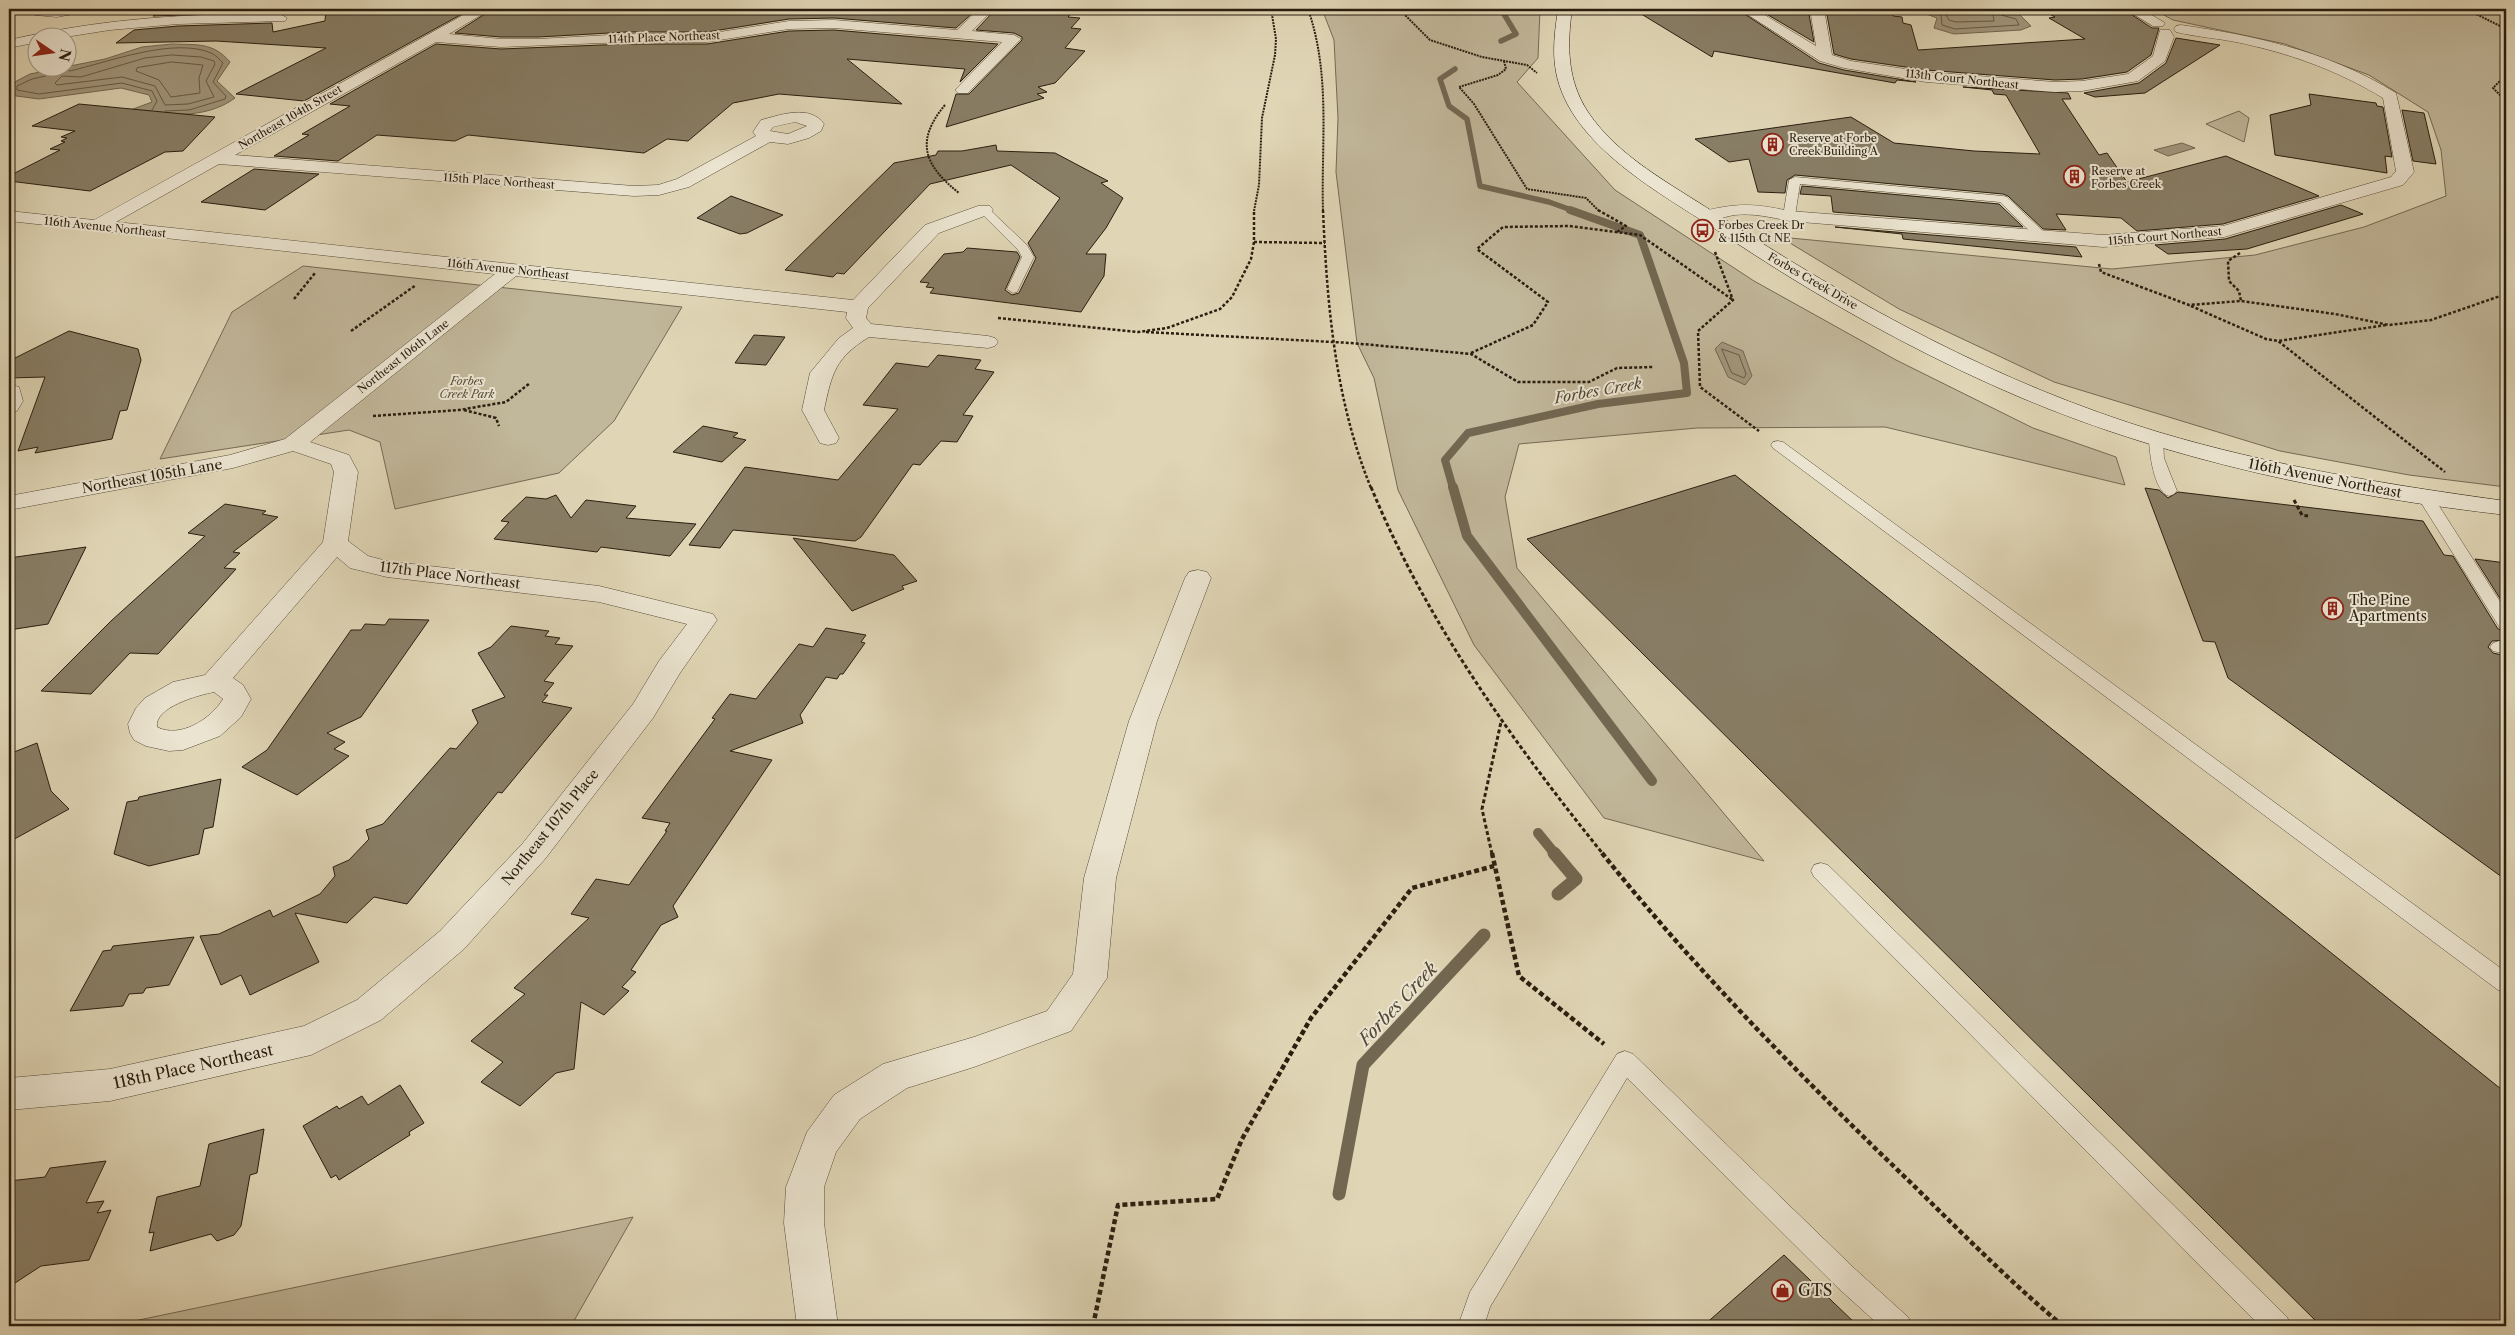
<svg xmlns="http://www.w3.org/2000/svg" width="2515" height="1335" viewBox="0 0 2515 1335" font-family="'Libre Caslon Text',serif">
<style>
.green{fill:#c1b79a;stroke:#756a54}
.water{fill:#a2977d;stroke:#726751}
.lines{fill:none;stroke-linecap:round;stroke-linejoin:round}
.shore{stroke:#665a46;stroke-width:1}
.stream-far3{stroke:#726751;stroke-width:5.5}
.stream-far2{stroke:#726751;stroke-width:8}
.stream-far1{stroke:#726751;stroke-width:10}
.stream{stroke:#726751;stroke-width:13}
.building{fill:#887e66;stroke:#291e0f}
.lane-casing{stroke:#574c39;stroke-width:1}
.street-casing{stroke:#574c39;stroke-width:1}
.secondary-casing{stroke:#291e0f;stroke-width:1}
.path-far3{stroke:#291e0f;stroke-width:2;stroke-dasharray:2 1;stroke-linecap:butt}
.path-far2{stroke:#291e0f;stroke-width:2.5;stroke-dasharray:3 2;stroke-linecap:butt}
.path-far1{stroke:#291e0f;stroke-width:3;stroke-dasharray:4 2.5;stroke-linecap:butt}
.path{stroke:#291e0f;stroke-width:4.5;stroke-dasharray:5 3;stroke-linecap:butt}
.lane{fill:#ebe4d0;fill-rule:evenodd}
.street{fill:#ebe4d0;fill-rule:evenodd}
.secondary{fill:#ebe4d0;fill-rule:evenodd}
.labels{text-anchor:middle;stroke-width:4;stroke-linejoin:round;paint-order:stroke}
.far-street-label{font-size:11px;fill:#291e0f;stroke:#ebe4d0}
.far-poi-label{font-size:11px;fill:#291e0f;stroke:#ebe4d0;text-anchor:start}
.far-park-label{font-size:11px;font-style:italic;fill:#574c39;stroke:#ebe4d0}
.street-label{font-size:14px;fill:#291e0f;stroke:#ebe4d0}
.poi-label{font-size:14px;fill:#291e0f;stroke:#ebe4d0;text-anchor:start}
.water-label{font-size:15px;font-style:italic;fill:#534836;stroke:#ebe4d0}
.near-street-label{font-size:16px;fill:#291e0f;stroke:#ebe4d0}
.near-poi-label{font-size:16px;fill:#291e0f;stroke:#ebe4d0;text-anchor:start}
.near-water-label{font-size:18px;font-style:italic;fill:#534836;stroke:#ebe4d0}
</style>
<rect width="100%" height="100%" fill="#e0d6b6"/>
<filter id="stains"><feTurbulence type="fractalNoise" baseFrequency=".004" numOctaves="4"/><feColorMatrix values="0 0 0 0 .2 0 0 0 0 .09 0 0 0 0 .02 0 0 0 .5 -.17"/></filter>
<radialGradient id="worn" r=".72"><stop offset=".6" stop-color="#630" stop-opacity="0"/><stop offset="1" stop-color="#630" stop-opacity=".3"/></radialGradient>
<g class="green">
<polygon points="1322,9 1540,9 1538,58 1517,82 1615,190 1754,281 1896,360 2033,428 2116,457 2125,485 1885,427 1697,428 1519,444 1505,497 1517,568 1764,861 1604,818 1474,645 1398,490 1374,378 1357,343 1336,172 1338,118 1334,40"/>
<polygon points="2153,9 2506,9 2506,487 2409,475 2280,451 2054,382 1899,309 1780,237 2112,269 2255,255 2364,227 2446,196 2441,150 2428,112 2369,75 2285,44 2173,20"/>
<polygon points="2239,111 2249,118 2244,142 2206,124"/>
<polygon points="303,266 682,307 614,421 559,473 395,509 380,442 349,430 160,459 232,312"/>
<polygon points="633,1217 571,1326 110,1326"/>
</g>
<g class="water">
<polygon points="1913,9 1992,9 2019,14 2031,26 2021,30 1954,34 1934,28 1937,18"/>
<path d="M172,44C197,45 213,42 230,62L217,81L235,98C204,121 162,114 125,112L152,102L149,95L121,88L39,99L9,95V85L30,74L105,59L142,47Z"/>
<polygon points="2182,143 2195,148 2168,156 2154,150"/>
<polygon points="1722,342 1743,351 1752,376 1745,385 1728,377 1715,349"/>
</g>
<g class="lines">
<g class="shore">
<polyline points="1928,9 1941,15 1942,25 1955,29 2019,25 2016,19 2001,15 1999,9"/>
<polyline points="1943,9 1949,20 1956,22 1994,21 1992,9"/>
<polygon points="172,55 201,57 214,61 215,64 206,81 214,97 188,104 165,105 155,86 122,77 57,85 55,83 62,76 81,77 145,58"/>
<polygon points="172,62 203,65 199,78 200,93 171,97 159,80 136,71 137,68"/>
<polyline points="57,68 54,74 32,79 17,86 17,90 39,94 122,83 152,91 157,101 152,110"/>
<path d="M63,68L70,71C108,62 174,37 211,53C216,55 220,60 223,63L213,82L226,96L225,99L189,110L165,111"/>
<polygon points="1722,349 1739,355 1746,374 1744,378 1732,373"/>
</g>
<g class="stream-far3">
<polyline points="1501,9 1516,34 1501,41"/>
<polyline points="1455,69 1440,79 1449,106 1467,119 1480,186 1549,202 1574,211"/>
</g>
<polyline class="stream-far2" points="1453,488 1445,460 1468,433 1598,404 1687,393 1684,363 1640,235 1570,210"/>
<g class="stream-far1">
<polyline points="1453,487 1467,536 1652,781"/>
<polyline points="1538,833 1555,854"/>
</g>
<g class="stream">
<polyline points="1554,853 1576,879 1558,894"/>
<polyline points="1339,1194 1363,1065 1484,935"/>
</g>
</g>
<g class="building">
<polygon points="163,9 271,9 271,12 153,16"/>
<polygon points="326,9 471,9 304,101 236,94 326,48 216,41 116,43 134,30 178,26 272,23 273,32 325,21"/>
<polygon points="493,9 576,12 602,12 602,9 977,9 956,28 834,18 789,19 707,32 627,32 538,37 501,37 455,33"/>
<polygon points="996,9 1075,9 1068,17 1080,18 1071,28 1081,29 1065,48 1085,51 1055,83 1038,87 1047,92 1037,94 1044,98 946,127 956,94 969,94 1022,40 1022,37 1014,33 976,30"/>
<polygon points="1633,9 1737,9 1819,63 1844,70 1916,82 1897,80 1895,83 1714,51 1712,57"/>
<polygon points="1758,9 1808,9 1814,42"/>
<polygon points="1826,9 1891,10 1893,16 1902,17 1903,23 1911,25 1918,50 2085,39 2049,18 2055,17 2040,9 2123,9 2152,28 2159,28 2151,55 2127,72 2082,79 2055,80 1926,70 1851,59 1834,54"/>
<polygon points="834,30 998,44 960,82 965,69 847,59 902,104 779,94 733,103 688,141 667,139 644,153 468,135 455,141 377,135 338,161 274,156 309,135 302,134 350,106 330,104 436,44 501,49 627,44 707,44 789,31"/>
<polygon points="2176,38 2220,45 2145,93 2095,97 2084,93 2139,83 2166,63"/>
<polygon points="1963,87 2068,93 2071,99 2062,99 2099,155 2107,153 2127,182 2226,156 2319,196 2223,224 2137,231 2121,218 2056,214 2066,230 2043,229 2008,196 2003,194 1795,175 1787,180 1785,193 1758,192 1749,159 1729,162 1695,139 1851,117 1894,143 1974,151 2040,154 2006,95 1994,94 1992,90"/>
<polygon points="2309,94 2376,103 2377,106 2383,107 2392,157 2385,156 2387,173 2275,155 2270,115 2311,105"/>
<polygon points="79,104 215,117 183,151 165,152 90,191 9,181 9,176 60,150 50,149 65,142 61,141 67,138 61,137 75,131 32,126"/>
<polygon points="2402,110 2424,113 2436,164 2413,161"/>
<polygon points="996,145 997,151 1055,153 1108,181 1101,183 1123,198 1106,228 1086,254 1106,254 1104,276 1081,312 930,293 934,288 926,287 929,283 920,282 944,254 963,252 967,248 1017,252 1020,257 1005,290 1012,295 1019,293 1036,258 1028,243 1060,198 1011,165 930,184 844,274 837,273 833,277 785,270 894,163 936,155 938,151 962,151"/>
<polygon points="254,169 319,174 265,210 201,202"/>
<polygon points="1802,186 1999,204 2023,227 1833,212 1831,196 1800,194"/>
<polygon points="731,196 783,215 747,233 740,234 697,218"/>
<polygon points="2341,205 2363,214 2247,249 2168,254 2155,245 2225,239"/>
<polygon points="1835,227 2076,247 2082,257 1903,239 1902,234"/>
<polygon points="69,331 138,349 141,360 127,410 120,411 112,439 35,453 38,447 18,451 45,377 9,378 9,361"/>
<polygon points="754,335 785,337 766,365 735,363"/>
<polygon points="938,355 981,360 975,369 994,372 963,415 973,416 957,442 941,441 920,465 913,464 861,537 855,541 733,530 720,548 689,545 745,467 838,480 898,409 863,405 896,363 928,367"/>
<polygon points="703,426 738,433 733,437 746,440 722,462 673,452"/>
<polygon points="1735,475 2506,1093 2506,1326 2321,1326 1527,539"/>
<polygon points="2145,488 2159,490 2168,498 2178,492 2423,521 2444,555 2453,556 2498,629 2506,631 2506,640 2492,641 2488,647 2493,653 2506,656 2506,880 2228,678 2215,642 2203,641"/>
<polygon points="556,495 571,518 586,500 636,506 626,518 696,524 670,556 601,547 597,552 494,539 509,522 501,521 526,497 546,499"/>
<polygon points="225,504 266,511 262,514 278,517 233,552 240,553 224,568 236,569 158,654 130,653 91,694 41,691 111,621 205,536 188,533"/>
<polygon points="793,538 894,555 917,581 902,586 904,589 852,611"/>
<polygon points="86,547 48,624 9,630 9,558"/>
<polygon points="2475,559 2506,563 2506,608"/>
<polygon points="389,619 429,620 361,717 327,733 345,742 334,749 349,756 297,795 242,767 267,750 351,630 361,630 365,624 385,625"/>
<polygon points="511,626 549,631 545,636 560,638 555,644 573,646 544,681 554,683 544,695 548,695 542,702 572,708 502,793 498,792 407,904 374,897 347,923 295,913 319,962 250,995 241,975 221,985 200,936 219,934 270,910 273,917 320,894 335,876 333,867 349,860 369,839 366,830 383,824 450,748 456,749 478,723 472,710 505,697 478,653 491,647"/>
<polygon points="826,628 866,635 861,642 865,643 843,674 840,674 837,679 826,677 800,715 803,723 730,751 772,760 673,906 678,917 661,925 631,970 636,972 622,987 629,991 604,1015 581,1002 574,1069 556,1073 520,1106 481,1082 503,1062 471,1041 525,994 514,988 589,918 571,914 596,879 629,885 667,831 665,831 670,823 642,818 715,719 712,718 730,694 756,699 799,644 813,647"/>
<polygon points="37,743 51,791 69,809 9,842 9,754"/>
<polygon points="221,779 213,827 204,829 199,854 149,866 114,854 127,802 138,800 139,797"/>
<polygon points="194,937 169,985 146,988 143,993 129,994 123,1006 70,1011 103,951 111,950 113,946"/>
<polygon points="400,1085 424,1123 409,1132 410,1135 339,1180 336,1175 331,1178 303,1126 337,1106 339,1109 362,1096 368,1105"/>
<polygon points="264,1129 257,1173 250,1175 241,1226 234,1235 217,1241 211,1234 150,1251 154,1232 149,1233 157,1197 200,1186 209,1144"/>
<polygon points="106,1161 86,1203 104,1201 97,1213 111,1210 89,1260 41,1266 9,1287 9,1181 45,1177 50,1168"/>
<polygon points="1784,1255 1858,1326 1703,1326"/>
</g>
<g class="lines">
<defs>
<g id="lane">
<polygon points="1795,177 2003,196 2007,197 2050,238 2044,242 2040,241 2000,202 1800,184 1795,216 1789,219 1783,216 1789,180"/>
<polygon points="984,207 988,208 1027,245 1034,257 1017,292 1013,293 1007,289 1022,257 1018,250 978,210"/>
<path d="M2156,434L2163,438L2164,458L2177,491L2174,494L2169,496C2154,492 2149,452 2149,438Z"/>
<polygon points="1778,441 1783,442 2506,972 2506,993 2498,990 1773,448 1771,445 1773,442"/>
<polygon points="2426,493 2434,498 2506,611 2506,629 2500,628 2418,498"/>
<polygon points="2499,641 2506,642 2506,654 2493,651 2490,647 2493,643"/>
<polygon points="1821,863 1828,865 2287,1317 2291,1326 2260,1326 1814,877 1811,871 1814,865"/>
<polygon points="1625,1051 1633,1054 1855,1269 1908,1317 1912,1326 1880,1326 1837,1287 1627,1078 1490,1307 1484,1326 1458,1326 1470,1292 1617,1054"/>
</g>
<g id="street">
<polygon points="33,9 86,9 84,12 57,17 35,15"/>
<path d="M474,9H491L449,34L501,39H538L627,34H707L789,21L834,20L957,30L979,9H994L972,31L1014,35L1021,39L968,93H958L955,90L958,87L1002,42L834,28L789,29L707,42H627L501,47L436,42L235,155L634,186L658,185L677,179L756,136L753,132L761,120C780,115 810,104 824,124L821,131L809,138L788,144L770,142L689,187L659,195L634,196L219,164L116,222L853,300L925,225L978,206H990L993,210L990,214L939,233L868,308L866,318L871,324L988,336L995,338L998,342L995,346L988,348L869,337C835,358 832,373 824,410L839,438L836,443L828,445L820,443L802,410L810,373L839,338L853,328L846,318L847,312L516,276L310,442L349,455L358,472L348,541L368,556L387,561L599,586L713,614L717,620L680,673L653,718L545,859L464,949L381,1020L311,1055L110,1101L9,1110V1078L110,1069L304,1026L357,1000L440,931L523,843L633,704L659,661L687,624L599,602L387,577L350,568L337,557L233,678L243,685L251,699L241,717L220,736L183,750L169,751L146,746L134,740L130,733L128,724L136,708L145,698L173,682L205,675L323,542L334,472L331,464L293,451L233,468L9,510V496L230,455L285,439L495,274L9,221V211L94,220ZM795,122L807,126L788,134L770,131L773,127ZM214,692L223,699C211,719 180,739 157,727C154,707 199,695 214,692Z"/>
<polygon points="1739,9 1755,9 1816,46 1810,9 1824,9 1832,55 1851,61 1926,72 2055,82 2082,81 2128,74 2153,56 2160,30 2170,30 2174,37 2165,61 2138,81 2082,91 2055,92 1926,82 1844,68 1820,61"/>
<polygon points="2125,9 2142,9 2165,23 2163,26 2153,26"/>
<path d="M280,14L287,18L285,21L178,24L110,30L59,38H38V42L9,48V40C99,19 188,13 280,14Z"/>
<path d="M2181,25C2257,36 2330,52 2396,93L2414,172L2403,185L2224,237L2103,247L1789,221C1770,217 1753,213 1734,215C1723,217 1711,223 1700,220L1697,216L1700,212C1736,203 1753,203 1789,211L2103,235L2223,226L2391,177L2396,171L2383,98C2337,70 2289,53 2236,42C2216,38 2196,37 2176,32L2174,29L2176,26Z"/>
<polygon points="9,384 19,387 23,401 17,411 9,413"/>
<polygon points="1198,570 1207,572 1211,578 1157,721 1116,878 1107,978 1071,1031 974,1067 907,1088 860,1119 836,1152 824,1187 824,1223 838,1326 797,1326 784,1223 786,1187 807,1132 834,1095 883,1064 974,1037 1047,1011 1073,974 1084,878 1129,721 1185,578 1189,572"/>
</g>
<path id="secondary" d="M1558,9H1572C1567,46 1567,80 1588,112C1618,157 1671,184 1715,213C1854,304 1999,384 2158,432C2272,466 2389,485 2506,501V515C2342,496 2174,462 2022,398C1916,353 1815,296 1720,232C1662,194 1570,146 1556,72C1552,51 1555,30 1558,9Z"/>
</defs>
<use href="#lane" class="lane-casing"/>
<use href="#street" class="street-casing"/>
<use href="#secondary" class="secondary-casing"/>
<g class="path-far3">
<path d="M1308,9C1331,75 1321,143 1323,211"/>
<polyline points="1399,9 1430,40 1482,57 1527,65 1537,73"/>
<polyline points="2466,9 2506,29"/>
<polyline points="1504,61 1506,69 1498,75 1459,87 1474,104 1527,189 1586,198 1599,211"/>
<polyline points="2506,75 2493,88 2506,101"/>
<path d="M945,105C914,142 925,166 959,193"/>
<polyline points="1254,211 1259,185 1262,118 1275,55 1276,39 1271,9"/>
</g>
<g class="path-far2">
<path d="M1323,210C1327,305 1335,400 1371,488"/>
<polyline points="1598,210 1626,226 1617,232"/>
<polyline points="1254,242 1325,243"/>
<polyline points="1715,252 1733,300 1698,331 1700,387 1759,431"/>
<polyline points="2240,253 2228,261 2229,281 2239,291 2241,301"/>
<polyline points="2099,264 2101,272 2189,305 2241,301 2335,314 2389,325 2431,320 2506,294"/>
<polyline points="294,299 315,273"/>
<polyline points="2191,306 2266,339 2278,341"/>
<polyline points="998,318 1138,332 1167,328 1220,309 1232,297 1251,259 1254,242 1254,210"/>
<polyline points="2386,325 2278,341 2445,472"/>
<polyline points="351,331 416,285"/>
<polyline points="1146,332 1351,343 1471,354 1518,382 1589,382 1617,368 1653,367"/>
<polyline points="1471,353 1533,325 1548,302 1477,249 1503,227 1569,226 1640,235 1733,300"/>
<polyline points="464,410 496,418 499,426"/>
<polyline points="373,416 459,410 506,402 530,383"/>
</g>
<g class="path-far1">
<path d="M1371,487C1426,621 1512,741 1603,854"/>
<polyline points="2294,500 2302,515 2308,516"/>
<polyline points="1492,854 1482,809 1501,722"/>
</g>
<g class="path">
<polyline points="1492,853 1519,976 1604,1044"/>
<path d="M1602,853C1695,969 1801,1077 1909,1181C1959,1230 2009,1281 2063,1326"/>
<polyline points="1093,1326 1118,1205 1217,1199 1242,1139 1311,1018 1412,888 1494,866"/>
</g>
<use href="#lane" class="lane"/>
<use href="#street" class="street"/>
<use href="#secondary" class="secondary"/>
</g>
<defs>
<symbol id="building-ring" viewBox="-11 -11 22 22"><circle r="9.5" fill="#ebe4d0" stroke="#8f2418" stroke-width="1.5"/><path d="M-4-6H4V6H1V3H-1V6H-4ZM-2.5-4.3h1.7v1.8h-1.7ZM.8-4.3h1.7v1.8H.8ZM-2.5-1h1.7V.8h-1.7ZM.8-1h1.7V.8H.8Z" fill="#8f2418"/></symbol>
<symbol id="bus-ring" viewBox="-11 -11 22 22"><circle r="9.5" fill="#ebe4d0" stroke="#8f2418" stroke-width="1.5"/><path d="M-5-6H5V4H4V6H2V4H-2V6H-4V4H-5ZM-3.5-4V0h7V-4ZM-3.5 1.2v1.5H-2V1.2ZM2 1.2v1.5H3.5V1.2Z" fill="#8f2418"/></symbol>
<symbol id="shop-ring" viewBox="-11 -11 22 22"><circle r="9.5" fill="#ebe4d0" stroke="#8f2418" stroke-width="1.5"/><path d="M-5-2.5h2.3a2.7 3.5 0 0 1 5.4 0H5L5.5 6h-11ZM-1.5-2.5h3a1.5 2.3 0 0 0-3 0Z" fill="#8f2418"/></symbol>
</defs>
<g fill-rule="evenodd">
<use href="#building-ring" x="1760" y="132" width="25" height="25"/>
<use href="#building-ring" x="2062" y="164" width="25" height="25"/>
<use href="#bus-ring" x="1690" y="218" width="25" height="25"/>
<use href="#building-ring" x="2320" y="596" width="25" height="25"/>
<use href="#shop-ring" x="1770" y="1278" width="25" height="25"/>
</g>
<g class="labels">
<g class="far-street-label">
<text transform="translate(664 37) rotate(-2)" y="4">114th Place Northeast</text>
<text transform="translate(1962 79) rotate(6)" y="4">113th Court Northeast</text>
<text transform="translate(290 117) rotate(-30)" y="4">Northeast 104th Street</text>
<text transform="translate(499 181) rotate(4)" y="4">115th Place Northeast</text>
<text transform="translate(105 227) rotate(6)" y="4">116th Avenue Northeast</text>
<text transform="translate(2165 236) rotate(-5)" y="4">115th Court Northeast</text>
<text transform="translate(508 269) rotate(6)" y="4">116th Avenue Northeast</text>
<text transform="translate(1813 281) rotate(30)" y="4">Forbes Creek Drive</text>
<text transform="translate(403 356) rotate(-38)" y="4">Northeast 106th Lane</text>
</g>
<g class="far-poi-label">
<text x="1789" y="142">Reserve at Forbe<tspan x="1789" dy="13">Creek Building A</tspan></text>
<text x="2091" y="175">Reserve at<tspan x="2091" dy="13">Forbes Creek</tspan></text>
<text x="1718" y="229">Forbes Creek Dr<tspan x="1718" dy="13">&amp; 115th Ct NE</tspan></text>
</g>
<g class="far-park-label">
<text x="467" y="385">Forbes<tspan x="467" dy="13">Creek Park</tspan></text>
</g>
<g class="street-label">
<text transform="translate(152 476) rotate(-10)" y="5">Northeast 105th Lane</text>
<text transform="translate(2325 478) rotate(11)" y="5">116th Avenue Northeast</text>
<text transform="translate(450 575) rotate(7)" y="5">117th Place Northeast</text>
<text transform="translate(550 827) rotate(-51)" y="5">Northeast 107th Place</text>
</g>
<g class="poi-label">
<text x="2349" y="605">The Pine<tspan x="2349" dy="16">Apartments</tspan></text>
</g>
<g class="water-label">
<text transform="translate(1598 391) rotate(-10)" y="5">Forbes Creek</text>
</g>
<g class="near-street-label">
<text transform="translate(193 1066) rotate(-12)" y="6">118th Place Northeast</text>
</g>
<g class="near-poi-label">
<text x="1798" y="1296">GTS</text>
</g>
<g class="near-water-label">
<text transform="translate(1398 1004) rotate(-47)" y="6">Forbes Creek</text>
</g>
</g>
<rect width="2515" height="1335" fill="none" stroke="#e0d6b6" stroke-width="30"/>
<rect x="10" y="10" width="2495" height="1315" fill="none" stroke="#291e0f" stroke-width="2.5"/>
<rect x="15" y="15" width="2485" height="1305" fill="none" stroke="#291e0f"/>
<g transform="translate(52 52) rotate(103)"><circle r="24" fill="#ebe4d0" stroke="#9d9583"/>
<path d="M0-4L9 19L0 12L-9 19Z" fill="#8f2418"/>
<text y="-8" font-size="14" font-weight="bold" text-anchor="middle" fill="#291e0f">N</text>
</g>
<rect width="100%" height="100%" filter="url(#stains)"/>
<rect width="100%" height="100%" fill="url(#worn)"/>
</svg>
